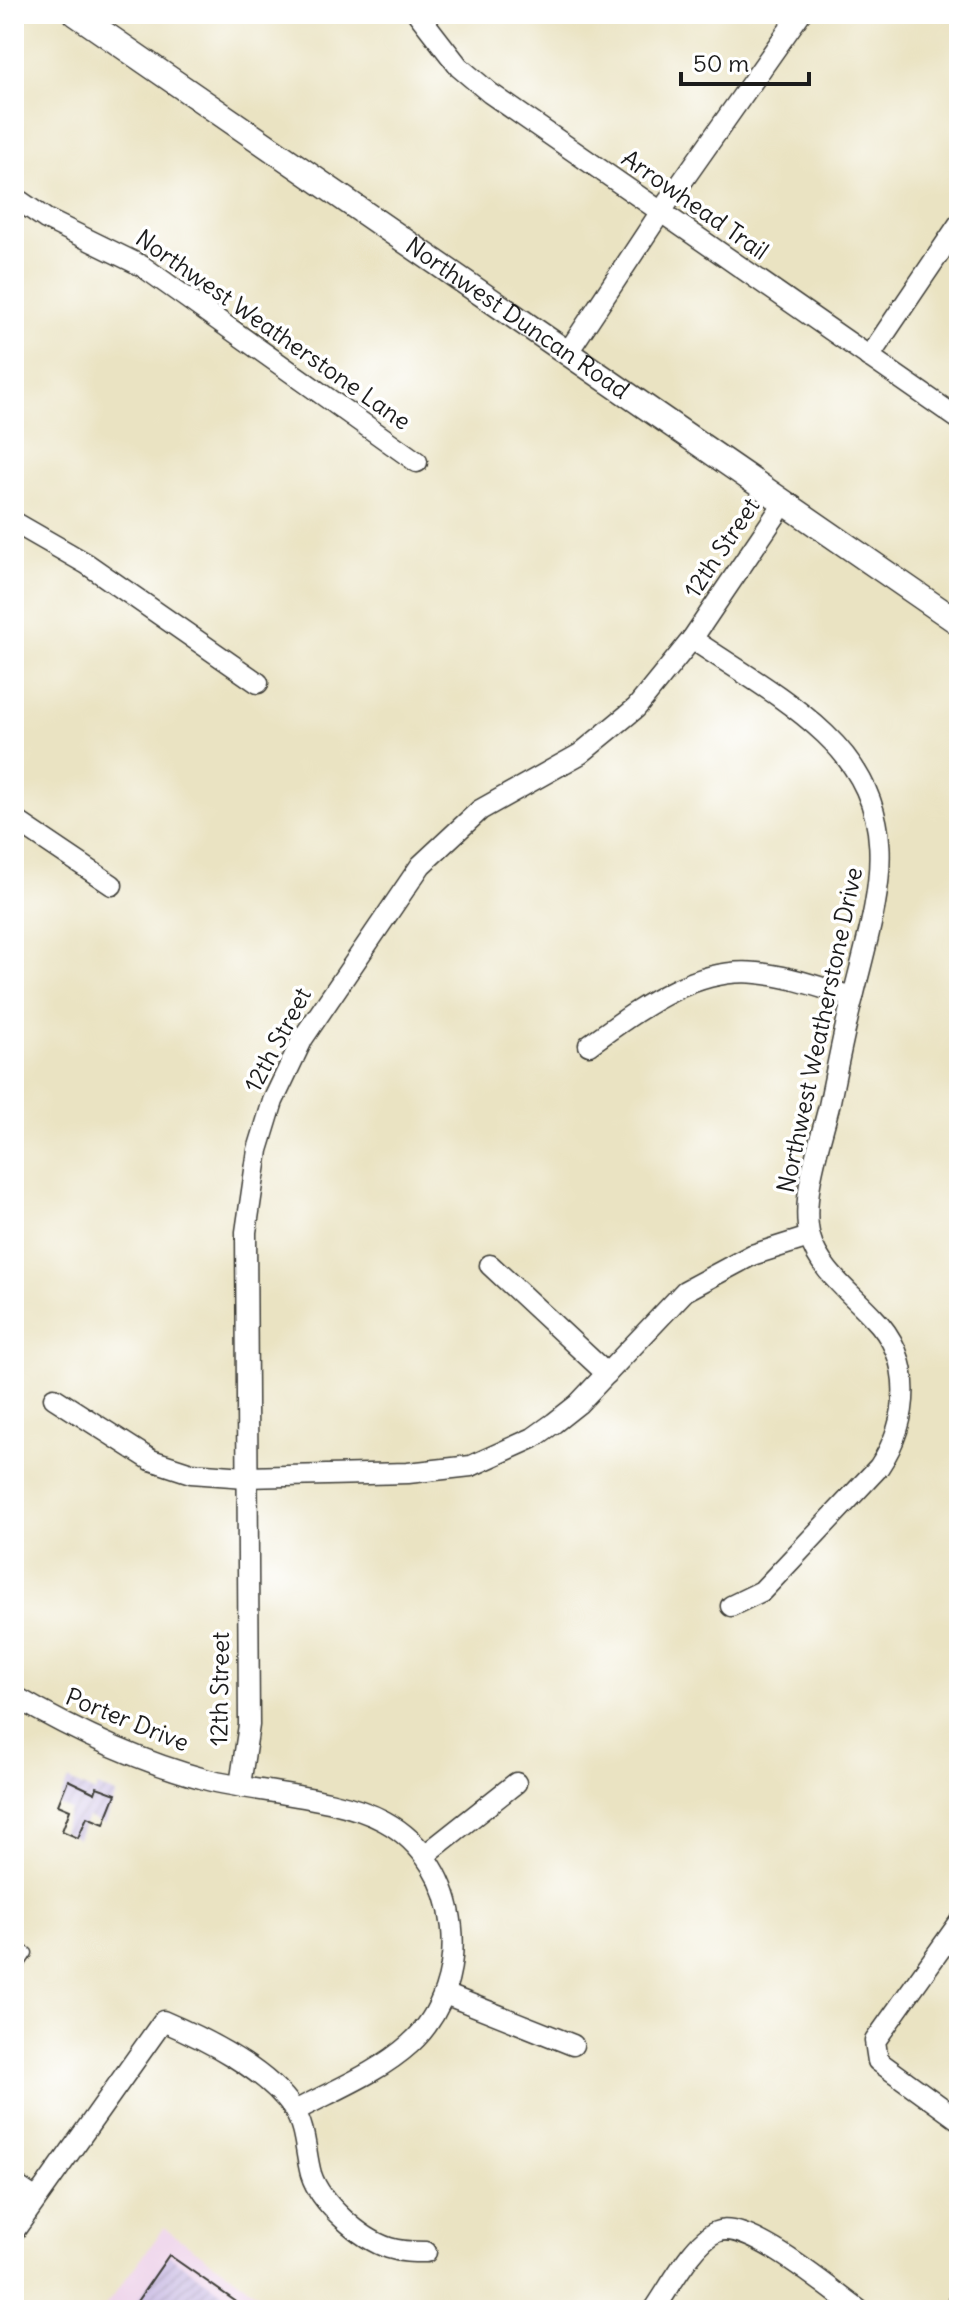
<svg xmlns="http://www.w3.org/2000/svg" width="973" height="2324" viewBox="0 0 973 2324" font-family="Delius,sans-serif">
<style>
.built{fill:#edd1e9}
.building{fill:url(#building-hatch)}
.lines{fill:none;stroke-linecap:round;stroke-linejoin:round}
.service-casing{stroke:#3b3a35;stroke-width:13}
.minor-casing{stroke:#3b3a35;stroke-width:23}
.tertiary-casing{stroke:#3b3a35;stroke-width:27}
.service{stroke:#fff;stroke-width:10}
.minor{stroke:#fff;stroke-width:20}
.tertiary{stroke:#fff;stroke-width:24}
.labels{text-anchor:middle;stroke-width:7;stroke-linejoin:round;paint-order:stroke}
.street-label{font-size:24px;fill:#1c1c1c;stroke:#fff}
</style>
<defs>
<pattern id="building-hatch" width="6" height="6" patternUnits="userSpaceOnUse" patternTransform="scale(2)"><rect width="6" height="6" fill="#c6b7e2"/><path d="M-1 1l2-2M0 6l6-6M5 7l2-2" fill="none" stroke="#aa9dc1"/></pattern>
</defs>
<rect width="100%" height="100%" fill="#fff"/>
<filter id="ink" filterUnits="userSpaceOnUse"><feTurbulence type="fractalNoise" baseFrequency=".0125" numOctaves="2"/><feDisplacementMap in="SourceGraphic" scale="16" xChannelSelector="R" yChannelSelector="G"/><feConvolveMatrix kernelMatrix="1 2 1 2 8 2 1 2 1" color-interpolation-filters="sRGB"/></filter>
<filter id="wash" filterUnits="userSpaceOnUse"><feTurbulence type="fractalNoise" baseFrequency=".006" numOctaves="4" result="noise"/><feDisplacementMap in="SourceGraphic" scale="32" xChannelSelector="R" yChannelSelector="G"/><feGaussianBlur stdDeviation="1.8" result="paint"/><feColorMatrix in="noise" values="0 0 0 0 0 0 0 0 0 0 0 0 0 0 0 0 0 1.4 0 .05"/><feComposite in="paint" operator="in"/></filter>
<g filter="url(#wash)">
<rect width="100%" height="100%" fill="#eae3c2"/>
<polygon class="built" points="164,2228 280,2310 102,2310"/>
<g id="blocks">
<g class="building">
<polygon points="68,1780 95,1793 97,1787 116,1794 104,1824 87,1817 78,1838 62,1831 70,1810 58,1805"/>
<polygon points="169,2255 235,2301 228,2310 131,2310"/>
</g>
</g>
</g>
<g filter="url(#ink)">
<use href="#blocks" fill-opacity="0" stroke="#3b3a35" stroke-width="2"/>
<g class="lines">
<defs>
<polyline id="service" points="14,1972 27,1953"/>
<g id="minor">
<polyline points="418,14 459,67 490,93 959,419"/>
<polyline points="14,15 15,14"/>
<polyline points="14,197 46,219 142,266 417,462"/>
<polyline points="568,352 660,213 800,14"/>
<polyline points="869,357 959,224"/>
<polyline points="14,522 87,564 258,683"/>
<path d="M692,639C736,669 786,697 825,734C908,813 878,896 854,993C844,1030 837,1068 829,1106C820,1143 800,1199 810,1237C818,1269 852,1294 873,1317C915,1359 910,1420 879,1467L762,1591L731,1606"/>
<polyline points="14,819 112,885"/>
<path d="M589,1045C637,1011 694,966 757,973C790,976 821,988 853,997"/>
<polyline points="490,1265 607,1374"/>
<polyline points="54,1398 151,1460 191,1473 246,1477 408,1473 471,1466 533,1438 554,1423 578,1404 685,1291 752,1255 809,1237"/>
<path d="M14,1696C74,1731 140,1762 208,1780C260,1793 338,1796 384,1821C464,1864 476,1984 410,2044C378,2073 332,2091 295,2111"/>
<polyline points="240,1785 249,1725 246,1232 258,1150 273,1101 303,1038 421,865 480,810 580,754 636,708 692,639 784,503"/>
<polyline points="425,1855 516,1783"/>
<polyline points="959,1923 875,2041 878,2061 959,2120"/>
<polyline points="445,1994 573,2045"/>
<polyline points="14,2184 36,2199"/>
<path d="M14,2231L163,2021C205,2039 269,2071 294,2110C306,2129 305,2152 311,2174C320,2203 361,2239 389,2248C401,2252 413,2252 426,2252"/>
<path d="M654,2310C669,2289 693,2242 716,2232C747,2218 831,2290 859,2310"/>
<polyline points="953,2310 959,2301"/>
</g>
<g id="tertiary">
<path id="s1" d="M76,14L959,623"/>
</g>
</defs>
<use href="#service" class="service-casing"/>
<use href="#minor" class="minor-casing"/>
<use href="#tertiary" class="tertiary-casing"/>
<use href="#service" class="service"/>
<use href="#minor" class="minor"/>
<use href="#tertiary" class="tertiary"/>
</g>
</g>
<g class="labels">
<g class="street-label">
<text transform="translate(695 205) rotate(35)" y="8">Arrowhead Trail</text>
<text dy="8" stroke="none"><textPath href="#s1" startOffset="536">Northwest Duncan Road</textPath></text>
<text transform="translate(273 330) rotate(35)" y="8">Northwest Weatherstone Lane</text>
<text transform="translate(722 548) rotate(-56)" y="8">12th Street</text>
<text transform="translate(820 1030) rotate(-78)" y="8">Northwest Weatherstone Drive</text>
<text transform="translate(278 1040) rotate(-62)" y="8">12th Street</text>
<text transform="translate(220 1689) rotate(-89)" y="8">12th Street</text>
<text transform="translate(127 1720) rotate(22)" y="8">Porter Drive</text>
</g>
</g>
<rect width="973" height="2324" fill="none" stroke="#fff" stroke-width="48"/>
<path d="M681 72v12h128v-12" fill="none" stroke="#1c1c1c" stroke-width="4"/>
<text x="693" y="72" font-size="24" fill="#1c1c1c" stroke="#ffffff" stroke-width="6" paint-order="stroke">50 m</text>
</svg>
